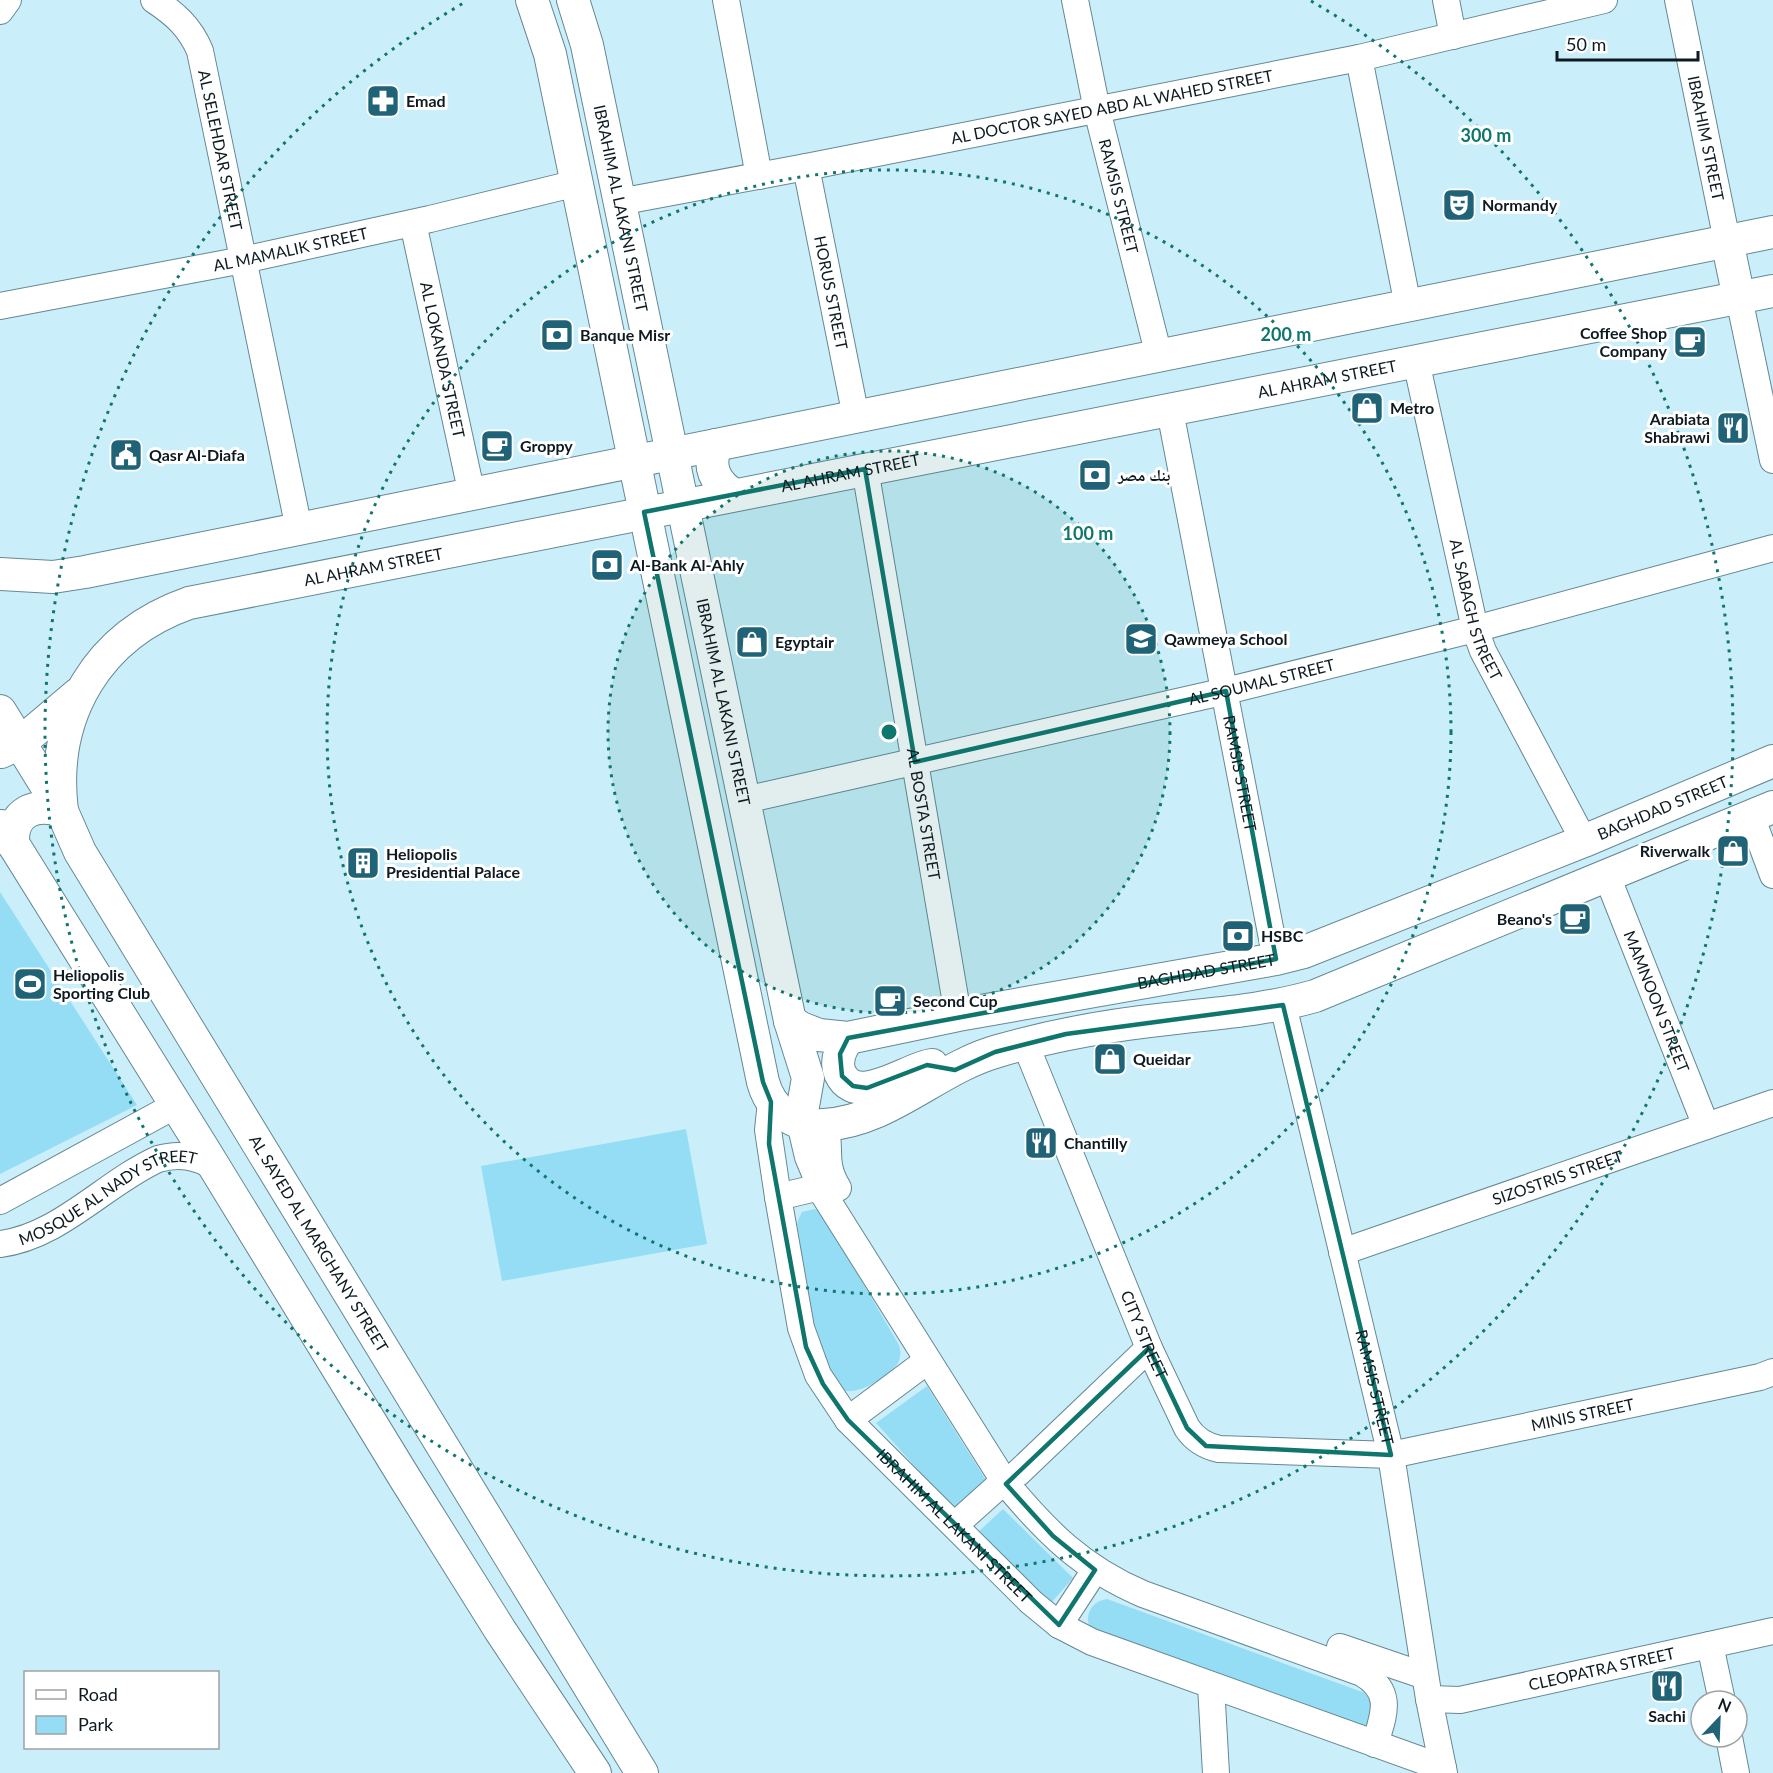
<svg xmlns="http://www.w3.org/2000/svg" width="1773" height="1773" viewBox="0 0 1773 1773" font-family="Lato,'Noto Naskh Arabic',sans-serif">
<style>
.green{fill:#95ddf5}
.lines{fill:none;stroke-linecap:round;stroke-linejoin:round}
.minor-casing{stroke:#668893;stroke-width:28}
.major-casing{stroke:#668893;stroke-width:34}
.minor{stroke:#fff;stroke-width:26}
.major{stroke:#fff;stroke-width:32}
.marked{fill:none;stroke:#0f766e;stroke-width:4.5;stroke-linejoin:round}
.ring{fill:none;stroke:#0f766e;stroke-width:3;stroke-dasharray:3 6}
.labels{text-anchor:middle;stroke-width:6;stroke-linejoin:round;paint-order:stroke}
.poi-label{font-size:16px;font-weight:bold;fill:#0d1a1f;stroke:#fff;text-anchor:start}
.street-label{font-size:16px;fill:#0d1a1f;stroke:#fff}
.centre{fill:#0f766e;stroke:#fff;stroke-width:3}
.ring-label{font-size:18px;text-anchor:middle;font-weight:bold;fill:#0f766e;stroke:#fff;stroke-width:6;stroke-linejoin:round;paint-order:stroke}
</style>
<rect width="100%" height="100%" fill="#caeffb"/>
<g class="green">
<polygon points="0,892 137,1105 0,1174"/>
<polygon points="686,1129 707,1244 502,1281 481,1166"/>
<path d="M815,1209L822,1213L899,1345C901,1351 901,1357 898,1363C889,1377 845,1406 833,1382C808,1334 806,1276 797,1224L798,1220L802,1212Z"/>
<polygon points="927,1386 989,1485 954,1510 876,1423"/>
<polygon points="1003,1509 1073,1578 1051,1603 978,1532"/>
<path d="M1107,1599L1365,1693L1374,1701L1371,1723L1360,1728L1090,1628C1084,1614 1092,1601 1107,1599Z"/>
</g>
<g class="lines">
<defs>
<g id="minor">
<path id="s1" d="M154,0C175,14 190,27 200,51L299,529"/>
<polyline points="726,0 759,176"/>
<path id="s2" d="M1075,0L1097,110L1159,356"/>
<polyline points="1446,0 1453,36"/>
<path id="s3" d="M1678,0L1727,241"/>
<polyline points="0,11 8,0"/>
<polyline points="1359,58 1408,306"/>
<path id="s4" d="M806,167L856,417"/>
<path id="s5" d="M619,202L806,167L1359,58L1604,0"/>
<path id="s6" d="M413,223L472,495"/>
<polyline points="1739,298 1773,460"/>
<path id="s7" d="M0,306L243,260L430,219L577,183"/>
<path id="s8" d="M1416,361L1475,629L1483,651L1584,841"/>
<path id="s9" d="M1170,411L1276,959"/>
<path id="s10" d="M865,469L958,1015"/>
<path id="s11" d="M745,800L1226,691L1475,629L1773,548"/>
<polyline points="1751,816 1773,875"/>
<path id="s12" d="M1607,876L1706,1126"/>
<path id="s13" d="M1283,1005L1391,1455L1429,1699L1444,1773"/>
<path id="s14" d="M1025,1043L1149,1348L1187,1428C1195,1440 1205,1446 1219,1449L1391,1455L1760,1377L1773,1372"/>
<path id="s15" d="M771,1102L768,1130L778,1197L801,1328L818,1375L848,1420L1031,1602L1059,1625L1092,1642L1443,1768"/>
<path d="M800,1123L808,1157L824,1195L1004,1481C1046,1532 1082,1568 1143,1594L1362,1673C1394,1692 1384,1714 1375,1744"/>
<path d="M825,1125C832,1150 822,1162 838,1188"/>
<polyline points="778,1197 820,1187"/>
<polyline points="0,1201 176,1105"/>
<path id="s16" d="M0,1244C59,1237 105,1183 158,1159C179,1153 196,1156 215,1167"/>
<path id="s17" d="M1342,1252L1773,1103"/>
<polyline points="848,1420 927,1361"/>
<polyline points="1018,1473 1149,1348"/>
<polyline points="955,1525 1004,1481"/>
<polyline points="1059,1625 1095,1570"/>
<polyline points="1710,1645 1722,1701"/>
<polyline points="1340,1647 1425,1676"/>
<polyline points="1211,1686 1216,1773"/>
<path id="s18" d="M1429,1699L1460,1700L1773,1631"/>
<polyline points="1729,1737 1736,1773"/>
</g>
<g id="major">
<path d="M532,0L550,54L763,1082C771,1111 794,1127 824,1125C890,1121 937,1068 998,1051C1053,1035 1110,1025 1167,1019C1218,1013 1266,1010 1315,996L1773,807"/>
<path id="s19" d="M573,0L587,45L790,1021L808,1078L800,1123"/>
<polyline points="1727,241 1739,298"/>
<path d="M716,445C707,467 715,483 734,495"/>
<polyline points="0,574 53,577 85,572 1773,232"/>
<path id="s20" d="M0,711L62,811L80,852L642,1773"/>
<polyline points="1,752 20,743 78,694"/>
<polyline points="2,826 204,1150 406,1480 500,1630 595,1773"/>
<path id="s21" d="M13,844C11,812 35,802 62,811C50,715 98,635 189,603L1773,291"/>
<path id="s22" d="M790,1021L801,1028L819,1035L848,1038L958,1015L1276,959L1304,952L1584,841L1773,761"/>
<path d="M848,1038C841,1048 835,1061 840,1073C856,1109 908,1068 932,1065"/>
</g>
</defs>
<use href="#minor" class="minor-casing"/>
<use href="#major" class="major-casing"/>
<use href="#minor" class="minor"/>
<use href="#major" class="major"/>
</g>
<path class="marked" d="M865,469L915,762L1226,691L1276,959L848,1038L840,1054L842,1076L853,1086L867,1088L927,1065L955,1070L995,1052L1066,1034L1283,1005L1391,1455L1206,1446L1187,1428L1149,1348L1006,1484L1053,1536L1095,1570L1059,1625L848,1420L823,1384L806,1347L769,1144L771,1102L763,1082L644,512Z"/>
<circle cx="889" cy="732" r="281" fill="#0f766e" fill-opacity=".12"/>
<g class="ring">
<circle cx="889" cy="732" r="281"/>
<circle cx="889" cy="732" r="562"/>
<path d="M1311 1A844 844 0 1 1 467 1"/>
</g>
<defs>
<symbol id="pharmacy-square" viewBox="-11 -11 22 22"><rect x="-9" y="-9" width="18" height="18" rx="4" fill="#206276" stroke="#fff"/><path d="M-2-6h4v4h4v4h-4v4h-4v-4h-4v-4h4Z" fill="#fff"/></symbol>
<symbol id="theatre-square" viewBox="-11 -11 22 22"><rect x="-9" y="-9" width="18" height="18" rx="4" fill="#206276" stroke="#fff"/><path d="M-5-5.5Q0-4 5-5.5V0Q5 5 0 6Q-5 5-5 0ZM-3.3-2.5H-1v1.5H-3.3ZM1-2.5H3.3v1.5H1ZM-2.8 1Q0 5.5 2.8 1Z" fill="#fff"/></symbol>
<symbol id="bank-square" viewBox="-11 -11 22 22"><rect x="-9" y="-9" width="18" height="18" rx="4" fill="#206276" stroke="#fff"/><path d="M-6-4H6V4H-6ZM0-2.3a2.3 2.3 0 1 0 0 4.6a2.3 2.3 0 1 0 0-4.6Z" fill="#fff"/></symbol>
<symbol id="cafe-square" viewBox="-11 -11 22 22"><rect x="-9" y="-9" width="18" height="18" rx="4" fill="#206276" stroke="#fff"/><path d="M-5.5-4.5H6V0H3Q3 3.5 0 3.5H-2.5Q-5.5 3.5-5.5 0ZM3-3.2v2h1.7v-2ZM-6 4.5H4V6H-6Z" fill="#fff"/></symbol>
<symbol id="shop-square" viewBox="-11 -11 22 22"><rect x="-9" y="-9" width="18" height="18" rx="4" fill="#206276" stroke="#fff"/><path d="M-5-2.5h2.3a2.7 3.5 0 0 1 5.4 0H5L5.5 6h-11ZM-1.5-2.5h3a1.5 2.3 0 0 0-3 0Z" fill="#fff"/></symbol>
<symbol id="restaurant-square" viewBox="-11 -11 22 22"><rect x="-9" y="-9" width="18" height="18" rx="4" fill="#206276" stroke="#fff"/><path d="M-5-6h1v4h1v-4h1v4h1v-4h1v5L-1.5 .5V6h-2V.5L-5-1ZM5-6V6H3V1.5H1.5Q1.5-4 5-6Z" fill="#fff"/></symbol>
<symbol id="civic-square" viewBox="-11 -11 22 22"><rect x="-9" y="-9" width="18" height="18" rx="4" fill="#206276" stroke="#fff"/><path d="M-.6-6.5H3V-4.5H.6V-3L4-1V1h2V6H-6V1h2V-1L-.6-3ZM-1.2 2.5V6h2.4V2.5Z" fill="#fff"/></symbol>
<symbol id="school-square" viewBox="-11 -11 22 22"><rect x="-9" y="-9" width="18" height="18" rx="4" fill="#206276" stroke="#fff"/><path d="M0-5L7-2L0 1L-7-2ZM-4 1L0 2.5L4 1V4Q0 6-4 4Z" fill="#fff"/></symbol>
<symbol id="building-square" viewBox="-11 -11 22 22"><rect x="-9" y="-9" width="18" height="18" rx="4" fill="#206276" stroke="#fff"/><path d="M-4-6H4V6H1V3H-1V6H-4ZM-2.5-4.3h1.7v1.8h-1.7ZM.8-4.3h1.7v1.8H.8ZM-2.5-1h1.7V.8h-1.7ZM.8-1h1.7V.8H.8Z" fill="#fff"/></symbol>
<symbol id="stadium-square" viewBox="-11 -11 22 22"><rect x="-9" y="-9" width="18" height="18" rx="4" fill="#206276" stroke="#fff"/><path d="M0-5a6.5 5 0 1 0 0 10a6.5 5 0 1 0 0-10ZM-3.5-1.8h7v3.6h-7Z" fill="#fff"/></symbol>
</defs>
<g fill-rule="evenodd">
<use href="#pharmacy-square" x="364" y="82" width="38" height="38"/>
<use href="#theatre-square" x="1440" y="186" width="38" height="38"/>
<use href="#bank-square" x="538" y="316" width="38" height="38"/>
<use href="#cafe-square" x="1671" y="323" width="38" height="38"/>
<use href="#shop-square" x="1348" y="389" width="38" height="38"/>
<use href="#restaurant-square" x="1714" y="409" width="38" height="38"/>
<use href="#cafe-square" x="478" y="427" width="38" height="38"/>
<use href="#civic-square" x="107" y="436" width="38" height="38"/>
<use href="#bank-square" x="1076" y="456" width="38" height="38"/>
<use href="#bank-square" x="588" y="546" width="38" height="38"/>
<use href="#school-square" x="1122" y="620" width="38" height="38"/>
<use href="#shop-square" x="733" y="623" width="38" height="38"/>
<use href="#shop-square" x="1714" y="832" width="38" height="38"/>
<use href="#building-square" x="344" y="844" width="38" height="38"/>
<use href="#cafe-square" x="1556" y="900" width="38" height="38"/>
<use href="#bank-square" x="1219" y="917" width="38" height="38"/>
<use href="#stadium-square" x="11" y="965" width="38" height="38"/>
<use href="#cafe-square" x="871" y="982" width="38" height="38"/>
<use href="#shop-square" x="1091" y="1040" width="38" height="38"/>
<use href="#restaurant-square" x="1022" y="1124" width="38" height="38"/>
<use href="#restaurant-square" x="1648" y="1667" width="38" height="38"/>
</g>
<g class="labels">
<g class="poi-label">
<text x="406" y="107">Emad</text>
<text x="1482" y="211">Normandy</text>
<text x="1667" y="339" text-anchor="end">Coffee Shop<tspan x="1667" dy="18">Company</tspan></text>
<text x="580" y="341">Banque Misr</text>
<text x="1390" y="414">Metro</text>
<text x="1710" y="425" text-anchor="end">Arabiata<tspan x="1710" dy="18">Shabrawi</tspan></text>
<text x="520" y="452">Groppy</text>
<text x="149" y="461">Qasr Al-Diafa</text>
<text x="1118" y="481">بنك مصر</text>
<text x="630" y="571">Al-Bank Al-Ahly</text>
<text x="1164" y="645">Qawmeya School</text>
<text x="775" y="648">Egyptair</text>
<text x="1710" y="857" text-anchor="end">Riverwalk</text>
<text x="386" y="860">Heliopolis<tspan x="386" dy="18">Presidential Palace</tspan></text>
<text x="1552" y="925" text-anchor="end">Beano's</text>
<text x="1261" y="942">HSBC</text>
<text x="53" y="981">Heliopolis<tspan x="53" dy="18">Sporting Club</tspan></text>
<text x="913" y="1007">Second Cup</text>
<text x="1133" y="1065">Queidar</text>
<text x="1064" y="1149">Chantilly</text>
<text x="1667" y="1722" text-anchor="middle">Sachi</text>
</g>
<g class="street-label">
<text dy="6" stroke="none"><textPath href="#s5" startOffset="502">AL DOCTOR SAYED ABD AL WAHED STREET</textPath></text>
<text dy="6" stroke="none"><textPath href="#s3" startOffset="141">IBRAHIM STREET</textPath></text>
<text dy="6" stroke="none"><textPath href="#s1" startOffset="171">AL SELEHDAR STREET</textPath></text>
<text dy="6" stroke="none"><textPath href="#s2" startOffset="201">RAMSIS STREET</textPath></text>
<text dy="6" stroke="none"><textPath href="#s19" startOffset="214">IBRAHIM AL LAKANI STREET</textPath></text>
<text dy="6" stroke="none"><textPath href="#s7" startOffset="296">AL MAMALIK STREET</textPath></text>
<text dy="6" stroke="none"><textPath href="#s4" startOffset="128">HORUS STREET</textPath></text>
<text dy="6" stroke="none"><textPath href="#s6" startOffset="140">AL LOKANDA STREET</textPath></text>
<text dy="6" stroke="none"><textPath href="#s21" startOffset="1498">AL AHRAM STREET</textPath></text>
<text dy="6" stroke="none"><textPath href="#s21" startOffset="1012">AL AHRAM STREET</textPath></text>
<text dy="6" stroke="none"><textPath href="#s21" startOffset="526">AL AHRAM STREET</textPath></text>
<text dy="6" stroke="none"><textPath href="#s8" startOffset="256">AL SABAGH STREET</textPath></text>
<text dy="6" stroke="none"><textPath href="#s11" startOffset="530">AL SOUMAL STREET</textPath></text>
<text dy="6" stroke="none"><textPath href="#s19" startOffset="718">IBRAHIM AL LAKANI STREET</textPath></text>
<text dy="6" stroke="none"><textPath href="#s9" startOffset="369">RAMSIS STREET</textPath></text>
<text dy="6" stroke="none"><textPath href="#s22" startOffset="912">BAGHDAD STREET</textPath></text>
<text dy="6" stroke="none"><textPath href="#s10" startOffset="350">AL BOSTA STREET</textPath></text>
<text dy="6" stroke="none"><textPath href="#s22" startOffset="426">BAGHDAD STREET</textPath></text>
<text dy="6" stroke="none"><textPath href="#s12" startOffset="135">MAMNOON STREET</textPath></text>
<text dy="6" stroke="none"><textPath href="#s17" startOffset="228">SIZOSTRIS STREET</textPath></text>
<text dy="6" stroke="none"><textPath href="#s16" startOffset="120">MOSQUE AL NADY STREET</textPath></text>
<text dy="6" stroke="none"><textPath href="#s20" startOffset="621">AL SAYED AL MARGHANY STREET</textPath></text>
<text dy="6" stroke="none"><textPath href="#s14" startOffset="315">CITY STREET</textPath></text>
<text dy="6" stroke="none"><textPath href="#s13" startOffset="393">RAMSIS STREET</textPath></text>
<text dy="6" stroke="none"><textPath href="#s14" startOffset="825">MINIS STREET</textPath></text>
<text dy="6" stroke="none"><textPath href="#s15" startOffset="483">IBRAHIM AL LAKANI STREET</textPath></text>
<text dy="6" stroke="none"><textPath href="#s18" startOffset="176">CLEOPATRA STREET</textPath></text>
</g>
</g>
<circle cx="889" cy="732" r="9" class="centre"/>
<g class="ring-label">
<text x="1486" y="142">300 m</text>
<text x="1286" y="341">200 m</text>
<text x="1088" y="540">100 m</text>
</g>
<rect x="24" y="1671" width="195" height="78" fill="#ffffff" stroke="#9ea3a5" stroke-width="1.5"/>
<rect x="36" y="1690" width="30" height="9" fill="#ffffff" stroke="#9ea3a5" stroke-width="1.5"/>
<text x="78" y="1701" font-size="18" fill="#0d1a1f">Road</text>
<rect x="36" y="1716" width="30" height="18" fill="#95ddf5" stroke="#9ea3a5" stroke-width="1.5"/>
<text x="78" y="1731" font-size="18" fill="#0d1a1f">Park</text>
<g transform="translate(1719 1719) rotate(23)"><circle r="28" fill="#ffffff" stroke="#9ea3a5" stroke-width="1.5"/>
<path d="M0-4.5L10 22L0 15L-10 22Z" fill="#206276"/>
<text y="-9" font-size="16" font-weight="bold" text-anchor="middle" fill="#0d1a1f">N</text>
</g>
<path d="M1557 51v9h141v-9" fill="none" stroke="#0d1a1f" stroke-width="3"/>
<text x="1566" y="51" font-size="18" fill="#0d1a1f" stroke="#ffffff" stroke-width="4.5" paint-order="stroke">50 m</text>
</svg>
